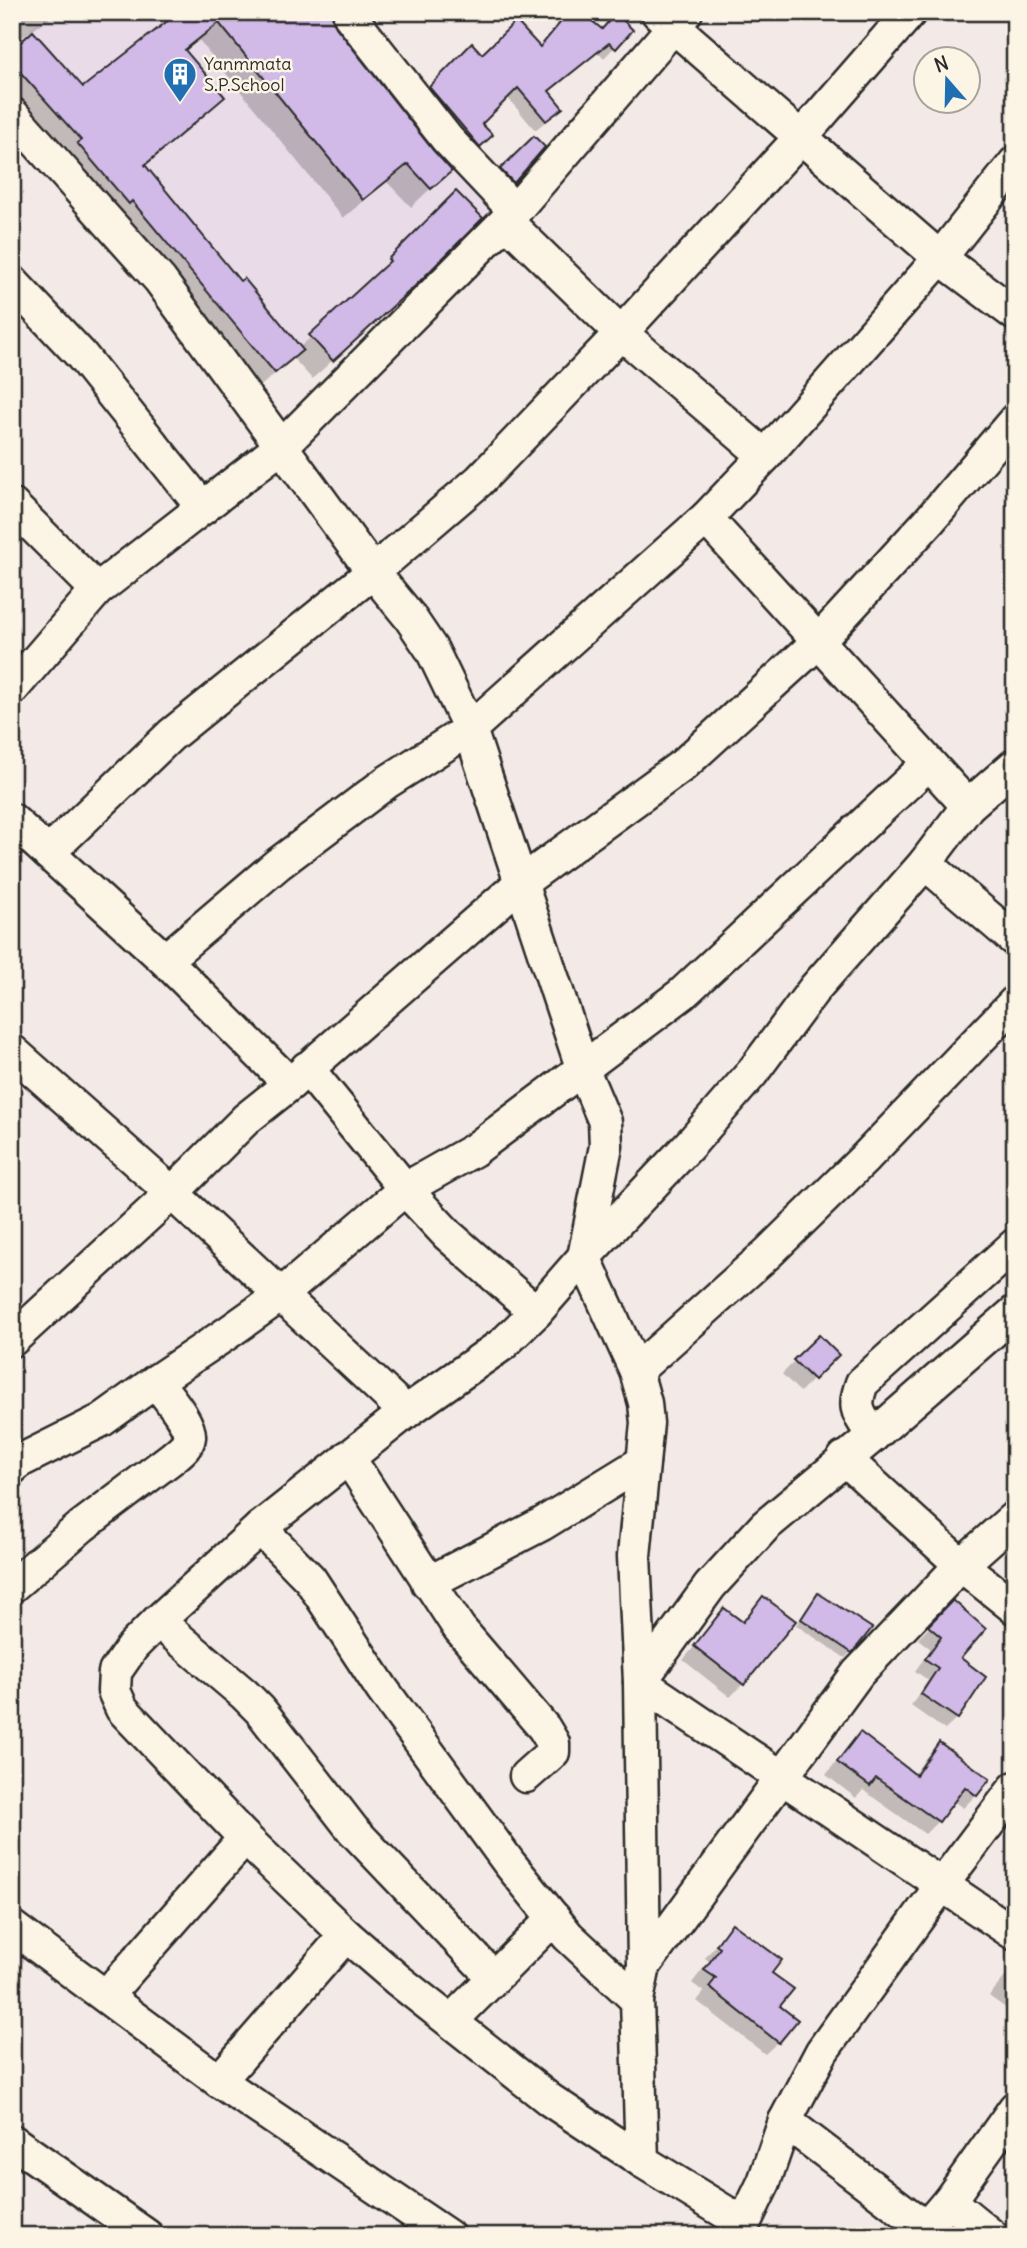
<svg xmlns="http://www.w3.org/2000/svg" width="1027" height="2248" viewBox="0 0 1027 2248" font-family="Delius,sans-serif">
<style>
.built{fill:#e9dbe7}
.shadow{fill:#0003}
.building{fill:#d1b9e8;stroke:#2b2b2b;stroke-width:2}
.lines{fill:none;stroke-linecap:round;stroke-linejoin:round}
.minor-casing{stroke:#2b2b2b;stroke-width:37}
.minor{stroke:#fcf5e5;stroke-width:32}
.labels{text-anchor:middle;stroke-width:5;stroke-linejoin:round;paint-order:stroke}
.poi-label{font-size:18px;fill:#2b2b2b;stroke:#fcf5e5;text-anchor:start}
</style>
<rect width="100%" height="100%" fill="#f3e9e6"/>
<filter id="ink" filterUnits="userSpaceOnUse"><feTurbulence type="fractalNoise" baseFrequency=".0143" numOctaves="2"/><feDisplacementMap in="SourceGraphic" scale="14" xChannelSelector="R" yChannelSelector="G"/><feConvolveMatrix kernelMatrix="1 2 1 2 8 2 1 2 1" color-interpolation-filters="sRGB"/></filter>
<g filter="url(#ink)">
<polygon class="built" points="53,12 285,12 392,147 430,189 456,167 497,206 485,219 456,191 388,259 381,269 309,335 303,350 245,278 230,269 106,118 98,104 30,28"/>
<g class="shadow">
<polygon points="12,12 58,12 12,45"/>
<polygon points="168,12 331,12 334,28 449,171 411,207 387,182 343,218 199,40 184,52 223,97 204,116 144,166 240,284 299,348 371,281 370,280 456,194 394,305 312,379 293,358 255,391 12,104 12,53 83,89 173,19"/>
<polygon points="631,30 604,58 597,52 547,92 550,118 535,130 507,97 480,124 480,145 468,156 420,99 472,46 482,56 539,48 601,31"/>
<polygon points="534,138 543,148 500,195 489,183"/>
<polygon points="819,1337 837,1355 800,1392 782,1374"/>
<polygon points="818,1595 851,1652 845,1658 796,1625"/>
<polygon points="763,1598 743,1684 730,1697 683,1660 725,1610 741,1623"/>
<polygon points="942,1614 958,1658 984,1678 956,1718 945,1730 911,1706 928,1680 915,1671 931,1649 918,1639"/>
<polygon points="860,1735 914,1775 926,1757 939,1745 976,1795 963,1808 953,1801 938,1821 925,1834 863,1790 856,1798 826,1775 847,1747"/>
<polygon points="732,1926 770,1974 778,2006 778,2042 765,2054 697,2001 704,1992 692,1983 709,1961 705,1958"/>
<polygon points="1015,1965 1015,2001 1007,2009 989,1996"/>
</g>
<g class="building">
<polygon points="179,12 332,12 336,27 433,150 452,171 431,189 408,164 363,200 219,23 185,50 225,97 145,165 240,281 244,278 303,350 275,373 132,201 129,204 77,143 81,140 12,63 12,50 33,31 83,87"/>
<polygon points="569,12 581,12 602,29 616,13 633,30 616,49 609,43 549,91 563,108 546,121 518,88 482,124 493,135 480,147 429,87 472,43 482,54 516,21 540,47"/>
<polygon points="534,136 545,147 514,183 500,169"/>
<polygon points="456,191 483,218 415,286 333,361 309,335 390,261 388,259"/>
<polygon points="819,1335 839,1355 814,1380 793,1360"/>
<polygon points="818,1593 872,1628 852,1653 801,1619"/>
<polygon points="763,1596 796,1621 744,1685 694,1646 724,1608 743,1622"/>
<polygon points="953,1600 986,1629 961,1658 986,1677 958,1719 921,1694 938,1668 925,1659 941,1637 928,1626"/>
<polygon points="860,1732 916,1775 939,1742 990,1779 977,1796 965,1787 939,1822 876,1778 870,1786 837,1762"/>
<polygon points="732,1923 782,1960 772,1973 794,1989 780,2006 798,2020 779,2043 709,1987 716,1978 704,1970 720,1948 716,1945"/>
</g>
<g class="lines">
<defs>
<g id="minor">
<polyline points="350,12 350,16 447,139 515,211"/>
<polyline points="658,13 940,258 1015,314"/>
<polyline points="12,114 160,280 373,572 409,616 432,650 470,729 583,1070 605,1122 606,1146 584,1257 636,1371 645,1403 647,1423 634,1556 640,1682 644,1966 637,2000 642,2161"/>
<polyline points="506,221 621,333 765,456"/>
<polyline points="12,282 81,355 203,508"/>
<polyline points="12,505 97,590"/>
<polyline points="706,518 968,806"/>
<polyline points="12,689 97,590 282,446 506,221 686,12"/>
<polyline points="12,820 165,960 290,1084"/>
<polyline points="48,853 171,735 373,572 479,481 621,333 801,137 910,12"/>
<polyline points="925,863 1015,940"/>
<polyline points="165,960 278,864 387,782 470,729 706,518 765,456 940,258 1015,163"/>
<polyline points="12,1051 172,1193 406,1412"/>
<polyline points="307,1068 405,1189 448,1235 536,1312"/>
<polyline points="1015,1312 873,1436 765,1526 710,1586 640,1682 1015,1934"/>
<polyline points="12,1340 172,1193 246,1119 290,1084 522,882 683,765 816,644 929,521 1015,420"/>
<polyline points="636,1371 768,1253 865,1158 1015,1002"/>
<path d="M873,1436C859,1413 852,1410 862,1383L1015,1245"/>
<polyline points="348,1457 459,1628 544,1728 553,1743 553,1752 526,1776"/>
<polyline points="844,1458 961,1565 1015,1608"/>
<polyline points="12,1468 20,1461 102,1420 156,1381 229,1332 281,1295 405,1189 474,1150 682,994 928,764"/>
<polyline points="260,1528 310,1579 382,1689 509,1863 568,1936 637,2000"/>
<polyline points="428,1583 542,1524 643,1462"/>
<path d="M12,1586L82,1526L172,1458C179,1452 188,1446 189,1437C191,1423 164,1393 156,1381"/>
<polyline points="158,1621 244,1694 260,1710 353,1830 493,1977"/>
<polyline points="12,1927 219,2081 448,2236"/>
<polyline points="644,1966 858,1673 961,1565 1015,1517"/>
<polyline points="106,1996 245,1838"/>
<polyline points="451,2021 554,1918"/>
<polyline points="219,2081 346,1935"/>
<polyline points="785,2121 926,2228 928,2236"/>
<polyline points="12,2141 147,2236"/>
<polyline points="949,2201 992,2236"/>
<polyline points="743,2223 642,2161 550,2100 398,1980 346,1935 245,1838 122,1709 114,1691 115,1672 133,1646 158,1621 260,1528 406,1412 503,1344 536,1312 584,1257 694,1140 752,1073 815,988 925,863 968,806 1015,765"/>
<polyline points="926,2228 949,2201 1015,2108"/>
<polyline points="738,2236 764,2182 785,2121 822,2051 941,1886 1015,1788"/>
</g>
</defs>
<use href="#minor" class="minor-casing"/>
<use href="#minor" class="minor"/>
</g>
</g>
<defs>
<symbol id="building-pin" viewBox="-11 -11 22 30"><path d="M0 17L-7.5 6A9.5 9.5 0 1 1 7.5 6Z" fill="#1f6fb2" stroke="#fcf5e5"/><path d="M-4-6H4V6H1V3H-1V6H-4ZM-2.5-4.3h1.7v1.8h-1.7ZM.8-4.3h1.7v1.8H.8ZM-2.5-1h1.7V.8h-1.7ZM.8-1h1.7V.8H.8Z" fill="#fff"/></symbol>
</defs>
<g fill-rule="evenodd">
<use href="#building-pin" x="161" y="55" width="38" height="52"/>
</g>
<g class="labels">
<g class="poi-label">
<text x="204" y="70">Yanmmata<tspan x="204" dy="21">S.P.School</tspan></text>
</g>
</g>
<rect width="1027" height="2248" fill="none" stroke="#fcf5e5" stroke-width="42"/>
<rect x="21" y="21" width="985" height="2206" fill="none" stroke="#2b2b2b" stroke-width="2.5" filter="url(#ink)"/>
<g transform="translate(947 80) rotate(340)"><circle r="33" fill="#fcf5e5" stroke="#a8a49b" stroke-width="2"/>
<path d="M0-5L12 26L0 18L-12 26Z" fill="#1f6fb2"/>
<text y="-10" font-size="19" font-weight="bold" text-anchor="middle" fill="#2b2b2b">N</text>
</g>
</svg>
